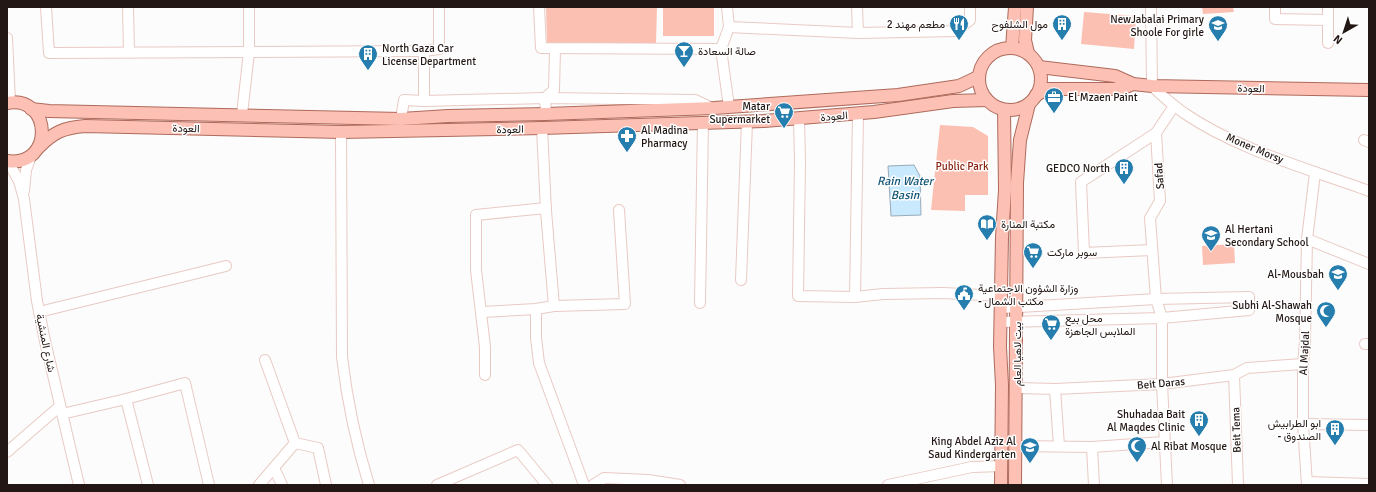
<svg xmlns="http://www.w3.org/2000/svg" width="1376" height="492" viewBox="0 0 1376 492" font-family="Signika,Vazirmatn,sans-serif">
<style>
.green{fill:#fcc0b3}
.water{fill:#c9e9fe;stroke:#97aab8}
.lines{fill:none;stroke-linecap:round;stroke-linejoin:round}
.minor-casing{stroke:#e9cac3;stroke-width:12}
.major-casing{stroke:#ae6a5c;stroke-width:14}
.minor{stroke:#fff;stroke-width:10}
.major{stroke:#fcc1b4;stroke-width:12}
.labels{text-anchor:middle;stroke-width:3;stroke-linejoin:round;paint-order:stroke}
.poi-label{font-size:11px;fill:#221714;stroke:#fff;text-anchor:end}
.street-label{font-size:11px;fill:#221714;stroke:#fff}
.park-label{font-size:11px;fill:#851f0b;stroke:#fff}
.water-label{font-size:12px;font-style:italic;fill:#135577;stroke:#fff}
</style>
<rect width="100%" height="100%" fill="#fcfcfc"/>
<g class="green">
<polygon points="546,7 657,7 656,43 547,44"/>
<rect x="663" y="7" width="51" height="29"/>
<polygon points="1202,7 1233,7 1234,12 1203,14"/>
<polygon points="1084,12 1136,16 1134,49 1081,44"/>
<polygon points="940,125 973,127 988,136 988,195 965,195 965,211 931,210"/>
<polygon points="1234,244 1235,263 1203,265 1202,246"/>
</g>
<polygon class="water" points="914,165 920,176 921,215 891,216 888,166"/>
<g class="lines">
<defs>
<g id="minor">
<polyline points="46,7 49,53 424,51"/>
<polyline points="128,7 129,52"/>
<polyline points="539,7 541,48 721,49"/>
<polyline points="727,7 729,27 721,49 729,107"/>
<polyline points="857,7 858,33"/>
<path d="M1151,7L1152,86C1162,96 1173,105 1184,113C1238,150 1309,169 1369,191"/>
<polyline points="1275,7 1275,19 1328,20"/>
<polyline points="729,27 858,33 956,31 970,20 970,7"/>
<polyline points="7,38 10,102"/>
<polyline points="1328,43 1328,7"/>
<polyline points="424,101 545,98 695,100 712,108"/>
<polyline points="242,114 249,52 249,7"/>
<polyline points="546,114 545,98 554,90 555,49"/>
<polyline points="401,119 404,100 424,101 424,51 439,49 439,7"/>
<polyline points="799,119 800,161 798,296 855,297 883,294 943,293 1002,296"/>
<polyline points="542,128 546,211 554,306"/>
<path d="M341,132L342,357C347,400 356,443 369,485"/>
<polyline points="1364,140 1369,142"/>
<polyline points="7,163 11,167 19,181 24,199 37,301 45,341 79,485"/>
<polyline points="24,191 26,170 31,156"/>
<polyline points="1307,239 1369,264"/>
<polyline points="1152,250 1084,253 1081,182 1156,133"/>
<polyline points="741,280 747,122"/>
<polyline points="855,297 858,114"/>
<polyline points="700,303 703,122"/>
<polyline points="536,309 536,338 539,363 584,485"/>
<polyline points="39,312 226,266"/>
<polyline points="482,312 536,309 554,306 625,304 619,210"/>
<polyline points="1001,322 1162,318 1249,310 1249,297 1156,299 1002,308"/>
<polyline points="1365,344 1369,344"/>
<polyline points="485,375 485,347 476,270 476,215 546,208"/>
<polyline points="1234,375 1238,485"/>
<polyline points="1017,388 1055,389 1162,384 1234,375 1247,368 1303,364"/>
<polyline points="1055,389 1059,446"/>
<polyline points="126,399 148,485"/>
<polyline points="62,414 126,399 185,383 209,485"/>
<polyline points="1303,424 1369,425"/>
<polyline points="295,443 318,448 326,485"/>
<polyline points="1016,446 1092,447 1164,442"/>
<polyline points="1092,447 1094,485"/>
<polyline points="7,452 60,406"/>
<polyline points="274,468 282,485"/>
<polyline points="1307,482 1369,484"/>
<polyline points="259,485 295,443 265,360"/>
<polyline points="437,485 518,450 547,485"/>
<polyline points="593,485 604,478 648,480 680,485"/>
<polyline points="888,485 972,467 1002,466"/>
<polyline points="1167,485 1162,384 1162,318 1156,299 1150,218 1160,201 1156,133 1174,106"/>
<polyline points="1307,485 1303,424 1303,364 1305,342 1307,239 1315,173"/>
</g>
<g id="major">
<polyline points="1027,7 1025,40 1028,53"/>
<circle cx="1010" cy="79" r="31"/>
<polyline points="1012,48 1015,7"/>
<polyline points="1039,67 1115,76 1133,84 1152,86 1369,90"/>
<polyline points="1036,95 1047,89 1121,89 1133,84"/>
<path d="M7,103C53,95 54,168 7,161"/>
<polyline points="31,109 49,111 401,119 448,116 546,114 714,108 898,95 959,86 978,77"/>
<path d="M39,147C54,132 63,128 85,126L341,132L542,128L764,121L874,112L953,101L987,100"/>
<polyline points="1001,485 1002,385 1000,347 1002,237 1005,190 1004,110"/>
<polyline points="1015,485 1017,183 1020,140 1029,104"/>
</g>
</defs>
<use href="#minor" class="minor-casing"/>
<use href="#major" class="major-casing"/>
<use href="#minor" class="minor"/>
<use href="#major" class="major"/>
</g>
<defs>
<symbol id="restaurant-pin" viewBox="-11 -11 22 30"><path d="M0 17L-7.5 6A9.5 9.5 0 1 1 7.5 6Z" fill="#257ead" stroke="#fff"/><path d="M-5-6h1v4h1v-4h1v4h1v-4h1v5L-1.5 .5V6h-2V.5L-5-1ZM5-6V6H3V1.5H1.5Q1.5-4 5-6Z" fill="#fff"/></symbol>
<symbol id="building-pin" viewBox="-11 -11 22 30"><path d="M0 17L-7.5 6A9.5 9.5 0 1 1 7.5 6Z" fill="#257ead" stroke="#fff"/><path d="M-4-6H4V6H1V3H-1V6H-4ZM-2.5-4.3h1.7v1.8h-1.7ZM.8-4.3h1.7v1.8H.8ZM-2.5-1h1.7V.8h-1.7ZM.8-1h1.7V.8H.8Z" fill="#fff"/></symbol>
<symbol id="school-pin" viewBox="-11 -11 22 30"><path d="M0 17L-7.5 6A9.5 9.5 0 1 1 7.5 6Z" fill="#257ead" stroke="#fff"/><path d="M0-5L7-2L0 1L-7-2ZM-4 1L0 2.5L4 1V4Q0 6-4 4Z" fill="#fff"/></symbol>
<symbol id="bar-pin" viewBox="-11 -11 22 30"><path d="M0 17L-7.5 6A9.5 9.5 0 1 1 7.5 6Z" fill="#257ead" stroke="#fff"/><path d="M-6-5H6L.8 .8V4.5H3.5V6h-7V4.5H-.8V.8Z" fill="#fff"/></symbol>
<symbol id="office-pin" viewBox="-11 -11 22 30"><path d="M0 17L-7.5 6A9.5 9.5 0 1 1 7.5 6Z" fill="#257ead" stroke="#fff"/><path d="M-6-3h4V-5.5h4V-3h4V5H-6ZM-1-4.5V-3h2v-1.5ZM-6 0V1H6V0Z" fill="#fff"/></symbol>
<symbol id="supermarket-pin" viewBox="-11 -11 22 30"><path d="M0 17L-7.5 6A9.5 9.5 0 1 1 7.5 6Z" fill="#257ead" stroke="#fff"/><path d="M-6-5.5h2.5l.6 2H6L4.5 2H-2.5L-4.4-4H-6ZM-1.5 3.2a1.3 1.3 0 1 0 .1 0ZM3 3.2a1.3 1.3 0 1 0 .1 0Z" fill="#fff"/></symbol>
<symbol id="pharmacy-pin" viewBox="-11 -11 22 30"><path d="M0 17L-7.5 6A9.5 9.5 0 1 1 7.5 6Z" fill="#257ead" stroke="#fff"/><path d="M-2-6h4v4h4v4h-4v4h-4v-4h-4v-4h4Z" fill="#fff"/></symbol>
<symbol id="library-pin" viewBox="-11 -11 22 30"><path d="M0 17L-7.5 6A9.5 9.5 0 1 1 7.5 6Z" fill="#257ead" stroke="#fff"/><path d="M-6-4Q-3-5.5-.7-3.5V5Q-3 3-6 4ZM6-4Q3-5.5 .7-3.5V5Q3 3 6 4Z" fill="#fff"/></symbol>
<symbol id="civic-pin" viewBox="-11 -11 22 30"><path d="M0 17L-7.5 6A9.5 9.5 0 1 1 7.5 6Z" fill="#257ead" stroke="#fff"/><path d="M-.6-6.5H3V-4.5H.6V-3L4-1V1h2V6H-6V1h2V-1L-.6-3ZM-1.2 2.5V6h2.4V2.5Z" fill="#fff"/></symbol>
<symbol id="mosque-pin" viewBox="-11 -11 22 30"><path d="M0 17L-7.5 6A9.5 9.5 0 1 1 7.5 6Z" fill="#257ead" stroke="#fff"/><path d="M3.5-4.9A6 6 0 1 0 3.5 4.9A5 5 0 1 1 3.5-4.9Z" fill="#fff"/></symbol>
</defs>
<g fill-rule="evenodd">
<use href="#restaurant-pin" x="948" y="13" width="22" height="30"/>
<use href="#building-pin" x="1051" y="13" width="22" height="30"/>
<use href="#school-pin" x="1207" y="14" width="22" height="30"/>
<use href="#bar-pin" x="673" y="40" width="22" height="30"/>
<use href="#building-pin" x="357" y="43" width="22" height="30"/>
<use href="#office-pin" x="1043" y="86" width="22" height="30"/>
<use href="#supermarket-pin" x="773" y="101" width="22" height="30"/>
<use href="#pharmacy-pin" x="616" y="125" width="22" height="30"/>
<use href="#building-pin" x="1113" y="157" width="22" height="30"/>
<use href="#library-pin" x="976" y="213" width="22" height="30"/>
<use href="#school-pin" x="1200" y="224" width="22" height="30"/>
<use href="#supermarket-pin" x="1022" y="241" width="22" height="30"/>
<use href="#school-pin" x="1327" y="263" width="22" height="30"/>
<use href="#civic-pin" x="953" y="283" width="22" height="30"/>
<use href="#mosque-pin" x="1315" y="300" width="22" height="30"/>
<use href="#supermarket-pin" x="1040" y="313" width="22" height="30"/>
<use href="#building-pin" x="1188" y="409" width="22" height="30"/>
<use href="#building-pin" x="1324" y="418" width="22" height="30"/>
<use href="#mosque-pin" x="1126" y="435" width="22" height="30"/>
<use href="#school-pin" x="1019" y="436" width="22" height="30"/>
</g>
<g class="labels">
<g class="poi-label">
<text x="1204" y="23">NewJabalai Primary<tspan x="1204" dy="13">Shoole For girle</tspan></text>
<text x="945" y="28">مطعم مهند 2</text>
<text x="1048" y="28">مول الشلفوح</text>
<text x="382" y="52" text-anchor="start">North Gaza Car<tspan x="382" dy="13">License Department</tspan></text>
<text x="698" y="55" text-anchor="start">صالة السعادة</text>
<text x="1068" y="101" text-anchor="start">El Mzaen Paint</text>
<text x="770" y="110">Matar<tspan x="770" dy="13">Supermarket</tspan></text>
<text x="641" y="134" text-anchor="start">Al Madina<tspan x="641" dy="13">Pharmacy</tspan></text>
<text x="1110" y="172">GEDCO North</text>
<text x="1001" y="228" text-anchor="start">مكتبة المنارة</text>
<text x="1225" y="233" text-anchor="start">Al Hertani<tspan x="1225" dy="13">Secondary School</tspan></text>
<text x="1047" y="256" text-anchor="start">سوبر ماركت</text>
<text x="1324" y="278">Al-Mousbah</text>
<text x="978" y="292" text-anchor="start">وزارة الشؤون الاجتماعية<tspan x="978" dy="13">- مكتب الشمال</tspan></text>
<text x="1312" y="309">Subhi Al-Shawah<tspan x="1312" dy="13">Mosque</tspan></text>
<text x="1065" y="322" text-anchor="start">محل بيع<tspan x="1065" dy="13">الملابس الجاهزة</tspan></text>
<text x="1185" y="418">Shuhadaa Bait<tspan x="1185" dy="13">Al Maqdes Clinic</tspan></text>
<text x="1321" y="427">ابو الطرابيش<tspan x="1321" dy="13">- الصندوق</tspan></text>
<text x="1016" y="445">King Abdel Aziz Al<tspan x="1016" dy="13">Saud Kindergarten</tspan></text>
<text x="1151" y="450" text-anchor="start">Al Ribat Mosque</text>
</g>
<g class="street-label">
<text transform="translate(1251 88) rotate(1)" y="4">العودة</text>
<text transform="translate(834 116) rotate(-5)" y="4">العودة</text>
<text transform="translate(186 128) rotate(1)" y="4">العودة</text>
<text transform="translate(510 129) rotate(-1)" y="4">العودة</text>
<text transform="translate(1255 148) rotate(23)" y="4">Moner Morsy</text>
<text transform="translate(1159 176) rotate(-94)" y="4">Safad</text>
<text transform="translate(46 343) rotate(78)" y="4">شارع المنشية</text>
<text transform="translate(1304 353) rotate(-87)" y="4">Al Majdal</text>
<text transform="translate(1017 354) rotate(-90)" y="4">بيت لاهيا العام</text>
<text transform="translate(1161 383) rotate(-5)" y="4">Beit Daras</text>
<text transform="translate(1236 430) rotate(-92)" y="4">Beit Tema</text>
</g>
<g class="park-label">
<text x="962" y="170">Public Park</text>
</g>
<g class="water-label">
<text x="905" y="185">Rain Water<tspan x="905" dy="14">Basin</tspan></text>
</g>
</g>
<rect width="1376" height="492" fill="none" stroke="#221714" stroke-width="16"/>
<g transform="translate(1344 32) rotate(219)" stroke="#ffffff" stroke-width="3" paint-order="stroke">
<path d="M0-3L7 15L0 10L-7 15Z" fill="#221714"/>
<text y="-6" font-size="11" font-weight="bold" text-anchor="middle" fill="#221714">N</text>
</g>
</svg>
